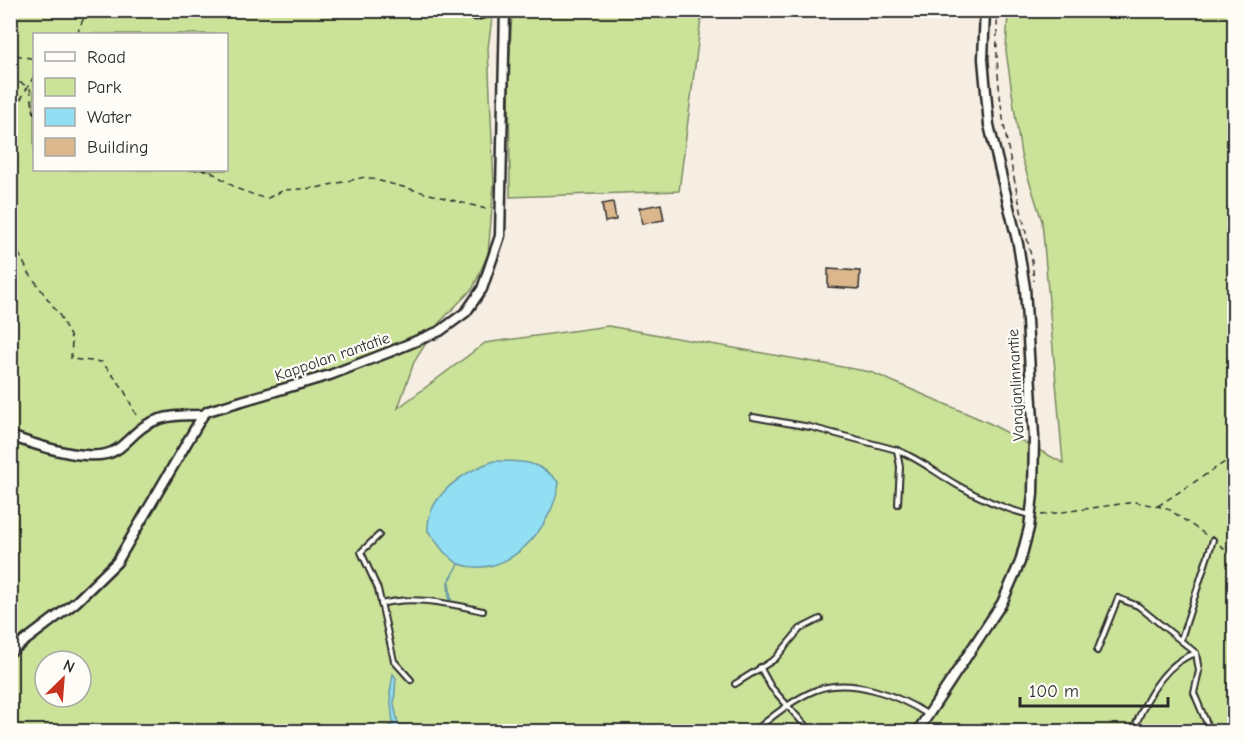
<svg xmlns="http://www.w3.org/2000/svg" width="1245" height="742" viewBox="0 0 1245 742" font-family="'Comic Neue',sans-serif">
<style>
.green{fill:#cae399;stroke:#7a8762;stroke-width:1.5;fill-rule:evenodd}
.water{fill:#92def2;stroke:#6996a2;stroke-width:1.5}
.building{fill:#dcb78d;stroke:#2b2b2b;stroke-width:1.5}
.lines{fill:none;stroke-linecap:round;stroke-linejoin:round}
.service-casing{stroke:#2b2b2b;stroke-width:8}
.minor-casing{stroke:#2b2b2b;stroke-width:13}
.path{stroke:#2b2b2b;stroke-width:1.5;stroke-dasharray:6 4.5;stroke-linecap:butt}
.service{stroke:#fdfcf7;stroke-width:4}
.minor{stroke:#fdfcf7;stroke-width:8}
.labels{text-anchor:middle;stroke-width:4.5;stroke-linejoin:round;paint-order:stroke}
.street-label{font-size:16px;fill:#2b2b2b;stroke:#fdfcf7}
</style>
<rect width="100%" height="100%" fill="#f6eee2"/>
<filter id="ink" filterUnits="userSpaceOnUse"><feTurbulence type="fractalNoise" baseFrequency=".0167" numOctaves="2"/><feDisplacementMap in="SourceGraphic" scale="12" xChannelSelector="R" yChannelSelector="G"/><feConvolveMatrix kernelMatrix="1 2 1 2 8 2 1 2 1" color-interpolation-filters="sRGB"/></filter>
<g filter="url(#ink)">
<g class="green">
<path d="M10,11H493L488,48L494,185L488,254L473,288L438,324L414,362L398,408L485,343L608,326L871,372L989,423L1063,463L1042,221L1021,155L1006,51L1008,11H1234V731H11ZM34,34H226V170H34ZM45,661H81V697H45Z"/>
<polygon points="512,11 702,11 679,191 510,197 509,66"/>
</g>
<g class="water">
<path d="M494,461C521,461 540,460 559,483C553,527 508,581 459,564L449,582L451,599L449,600L448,582L458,564L444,552L428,531C426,496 464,471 494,461Z"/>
<polygon points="393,674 396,678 394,704 398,724 423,731 379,731 393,724 390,693"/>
</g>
<g class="building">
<polygon points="613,202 616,220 605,222 602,204"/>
<polygon points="661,204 664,220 642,224 639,208"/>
<polygon points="828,269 860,271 859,289 828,287"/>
</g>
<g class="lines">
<defs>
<g id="service">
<polyline points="753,417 810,427 897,450"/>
<path d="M898,504L900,467L897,450C920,459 936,473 957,485C980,498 1004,509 1030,515"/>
<polyline points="379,535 361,552 378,589 394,661 411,680"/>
<path d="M381,604C414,595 450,604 483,611"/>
<polyline points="1181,639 1213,540"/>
<polyline points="1097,651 1118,598 1138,606 1196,653 1199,671 1194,693 1207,724"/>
<polyline points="760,667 771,687 811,732"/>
<polyline points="735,684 775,659 800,629 820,619"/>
<path d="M753,732C772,717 793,699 816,690C852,677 897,695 927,714"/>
<path d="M1133,732C1144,702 1163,663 1196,653"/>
</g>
<g id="minor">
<polyline points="463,10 476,15 495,10"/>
<path d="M10,436C36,445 80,460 106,454C124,450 132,432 148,424C164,415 184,415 203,415"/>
<polyline points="10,652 76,602 117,562 203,415 208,411 330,375 392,351 440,331 466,312 482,289 500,236 505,10"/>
<polyline points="917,732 1002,603 1020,562 1029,528 1033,494 1034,437 1025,288 1018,244 989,125 983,59 985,10"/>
</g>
</defs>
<use href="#service" class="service-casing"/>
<use href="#minor" class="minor-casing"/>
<g class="path">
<path d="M998,10C991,95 1015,179 1032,261L1034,281"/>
<polyline points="77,34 87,10"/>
<polyline points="10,60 12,54 34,59"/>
<polyline points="10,78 29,87"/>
<polyline points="30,88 34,114"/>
<polyline points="10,118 34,76"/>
<polyline points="159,170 208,170 238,189 266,199 284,190 316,188 365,177 490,210"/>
<polyline points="10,247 18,252 29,273 60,316 72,340 71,359 102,362 123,388 138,419"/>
<polyline points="1158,506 1234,456"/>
<polyline points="1041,515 1135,502 1167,508 1206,535"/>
<polyline points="1220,545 1234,557"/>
</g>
<use href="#service" class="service"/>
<use href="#minor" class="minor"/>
</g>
</g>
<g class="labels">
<g class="street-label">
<text transform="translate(332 356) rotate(-19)" y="6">Kappolan rantatie</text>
<text transform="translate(1015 385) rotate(-93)" y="6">Vanajanlinnantie</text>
</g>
</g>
<rect width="1245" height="742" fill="none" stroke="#fdfcf7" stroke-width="36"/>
<rect x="18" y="18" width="1209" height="706" fill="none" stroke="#2b2b2b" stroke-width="2" filter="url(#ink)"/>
<rect x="33" y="33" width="195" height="138" fill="#fdfcf7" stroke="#a9a8a5" stroke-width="1.5"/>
<rect x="45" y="52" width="30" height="9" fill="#fdfcf7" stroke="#a9a8a5" stroke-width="1.5"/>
<text x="87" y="63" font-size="18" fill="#2b2b2b">Road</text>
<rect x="45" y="78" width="30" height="18" fill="#cae399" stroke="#a9a8a5" stroke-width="1.5"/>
<text x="87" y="93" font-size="18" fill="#2b2b2b">Park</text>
<rect x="45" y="108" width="30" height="18" fill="#92def2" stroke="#a9a8a5" stroke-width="1.5"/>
<text x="87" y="123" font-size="18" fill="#2b2b2b">Water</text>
<rect x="45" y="138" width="30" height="18" fill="#dcb78d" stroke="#a9a8a5" stroke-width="1.5"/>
<text x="87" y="153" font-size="18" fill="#2b2b2b">Building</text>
<g transform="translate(63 679) rotate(25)"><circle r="28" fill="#fdfcf7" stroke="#a9a8a5" stroke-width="1.5"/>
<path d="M0-4.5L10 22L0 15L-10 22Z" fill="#c8321e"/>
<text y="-9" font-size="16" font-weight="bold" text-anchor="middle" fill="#2b2b2b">N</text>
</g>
<path d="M1020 697v9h148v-9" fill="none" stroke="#2b2b2b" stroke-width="3"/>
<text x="1029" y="697" font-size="18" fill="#2b2b2b" stroke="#fdfcf7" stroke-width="4.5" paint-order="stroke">100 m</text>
</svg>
